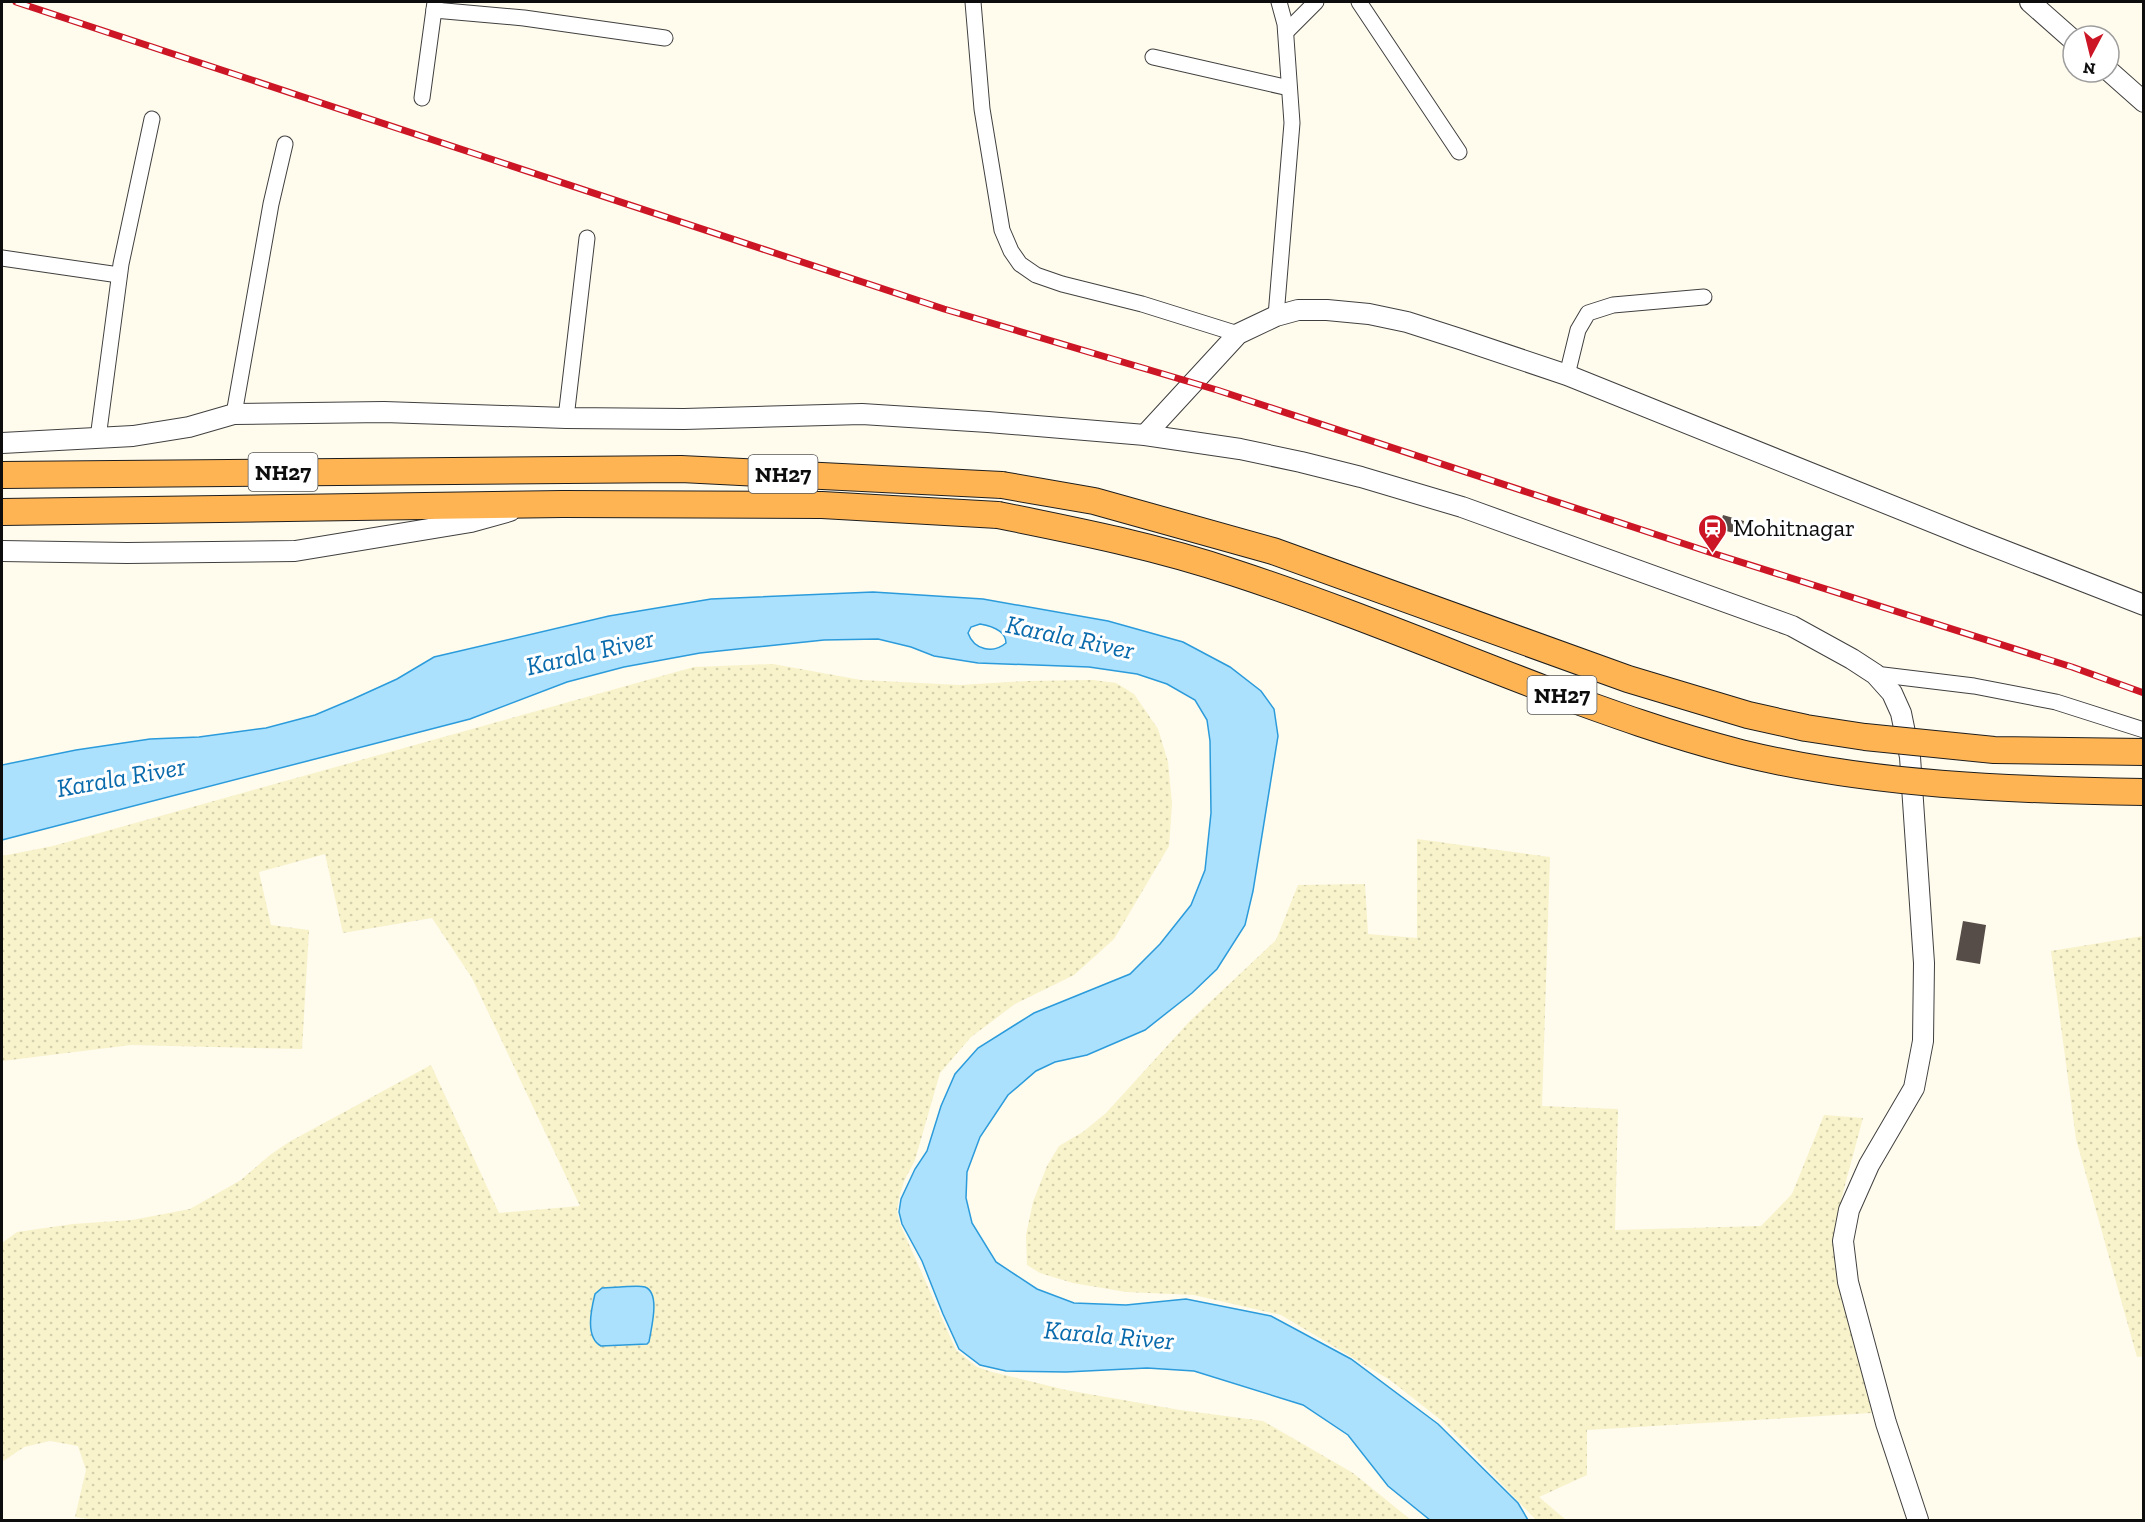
<svg xmlns="http://www.w3.org/2000/svg" width="2145" height="1522" viewBox="0 0 2145 1522" font-family="'Zilla Slab',serif">
<style>
.farmland{fill:url(#farmland-dots)}
.water{fill:#abe1fd;stroke:#2b9bdb;stroke-width:1.5;fill-rule:evenodd}
.building{fill:#574d48}
.lines{fill:none;stroke-linecap:round;stroke-linejoin:round}
.minor-casing{stroke:#404040;stroke-width:17}
.tertiary-casing{stroke:#404040;stroke-width:22}
.trunk-casing{stroke:#1e1e1e;stroke-width:28}
.minor{stroke:#fff;stroke-width:15}
.tertiary{stroke:#fff;stroke-width:20}
.trunk{stroke:#ffb454;stroke-width:26}
.rail-casing{stroke:#cc1625;stroke-width:7}
.rail{stroke:#fff;stroke-width:4.5;stroke-dasharray:14;stroke-linecap:butt}
.trunk-bridge-casing{stroke:#1e1e1e;stroke-width:28;stroke-linecap:butt}
.trunk-bridge{stroke:#ffb454;stroke-width:26}
.labels{text-anchor:middle;stroke-width:6;stroke-linejoin:round;paint-order:stroke}
.shield{fill:#fff;stroke:#565656;stroke-width:1.5}
.shield-label{font-size:22px;font-weight:bold;fill:#0d0d0d}
.poi-label{font-size:24px;fill:#0d0d0d;stroke:#fff;text-anchor:start}
.water-label{font-size:26px;font-style:italic;fill:#096aac;stroke:#fff}
</style>
<defs>
<pattern id="farmland-dots" width="8" height="8" patternUnits="userSpaceOnUse" patternTransform="scale(1.5)"><rect width="8" height="8" fill="#f8f3ca"/><path d="M2 2h.1M6 6h.1" fill="none" stroke="#d3cfac" stroke-width="1.8" stroke-linecap="round"/></pattern>
</defs>
<rect width="100%" height="100%" fill="#fffbed"/>
<g class="farmland">
<polygon points="773,664 861,680 960,685 1028,681 1093,680 1116,683 1134,694 1158,729 1168,762 1172,804 1169,846 1114,939 1074,975 1015,1004 971,1037 940,1073 915,1160 904,1181 899,1198 897,1211 900,1224 956,1350 977,1367 992,1372 1066,1390 1180,1410 1263,1421 1353,1473 1411,1520 95,1520 75,1517 86,1470 78,1446 50,1441 24,1447 2,1462 2,1243 17,1232 73,1224 132,1220 190,1209 241,1180 270,1155 289,1142 431,1065 499,1213 580,1206 472,978 432,918 343,933 325,854 259,872 271,925 309,930 302,1049 131,1045 2,1061 2,856 53,846 694,667"/>
<polygon points="1417,839 1550,857 1542,1106 1618,1109 1615,1230 1761,1226 1792,1194 1824,1115 1863,1118 1842,1196 1833,1243 1847,1317 1872,1413 1587,1430 1587,1475 1539,1497 1566,1520 1536,1520 1441,1420 1390,1380 1281,1315 1194,1295 1126,1292 1073,1283 1040,1273 1027,1265 1026,1235 1033,1202 1047,1166 1059,1146 1083,1132 1106,1113 1189,1022 1276,940 1298,885 1365,884 1368,934 1417,938"/>
<polygon points="2143,936 2144,1356 2137,1357 2076,1139 2051,951"/>
</g>
<g class="water">
<path d="M873,592L983,599L1108,621L1183,642L1230,667L1261,691L1274,709L1278,736L1253,891L1245,925L1217,969L1192,993L1145,1030L1087,1055L1055,1062L1036,1071L1008,1095L980,1137L967,1172L966,1198L972,1223L996,1262L1037,1289L1074,1303L1126,1305L1186,1299L1271,1316L1351,1359L1438,1424L1518,1503L1528,1520H1430L1388,1486L1348,1435L1303,1405L1194,1371L1147,1368L1066,1372L1006,1371L980,1365L959,1349L943,1314L922,1261L902,1224L899,1212L901,1199L915,1169L927,1151L941,1106L955,1074L978,1048L1034,1013L1130,974L1160,944L1191,905L1205,870L1211,813L1210,741L1207,720L1195,700L1167,684L1137,674L1089,667L978,663L934,656L911,647L878,639L824,640L700,653L624,667L567,682L470,719L2,840V765L76,750L150,739L199,737L266,728L315,715L353,699L397,679L434,657L609,616L711,599ZM980,624C991,626 1006,631 1006,643C993,654 974,650 968,633L971,627Z"/>
<path d="M620,1287C627,1287 638,1285 645,1287C661,1293 651,1329 649,1342L647,1344L601,1346C585,1337 591,1310 595,1294L602,1288Z"/>
</g>
<g class="building">
<polygon points="1723,515 1744,521 1741,535 1719,529"/>
<polygon points="1963,921 1986,925 1980,964 1956,960"/>
</g>
<g class="lines">
<defs>
<g id="minor">
<polyline points="973,2 982,109 1002,230 1011,251 1020,264 1036,275 1062,284 1142,304 1238,334"/>
<polyline points="1359,2 1459,152"/>
<polyline points="434,10 524,18 665,38"/>
<polyline points="1286,32 1316,2"/>
<polyline points="1153,57 1289,88"/>
<polyline points="422,98 435,2"/>
<polyline points="2,258 119,275"/>
<polyline points="1276,316 1292,123 1285,24 1279,2"/>
<polyline points="1567,375 1578,330 1588,313 1613,305 1704,297"/>
<polyline points="234,414 271,204 285,144"/>
<polyline points="566,418 587,238"/>
<polyline points="98,438 121,264 152,119"/>
<polyline points="1875,674 1974,686 2056,702 2144,730"/>
</g>
<g id="tertiary">
<polyline points="2030,2 2073,40"/>
<polyline points="2109,71 2144,102"/>
<polyline points="1145,435 1238,334 1276,316 1298,310 1327,310 1369,314 1407,322 1460,339 1567,375 1972,538 2144,605"/>
<polyline points="2,443 133,436 189,427 234,414 384,412 566,418 684,419 862,414 988,422 1145,435 1240,449 1301,462 1361,477 1462,507 1792,626 1852,659 1875,674 1892,693 1901,713 1910,757 1924,963 1923,1041 1914,1088 1869,1165 1849,1210 1843,1241 1848,1282 1886,1423 1918,1520"/>
<polyline points="2,551 127,553 295,551 471,522 510,511"/>
</g>
<g id="trunk">
<polyline points="2,475 681,469 1002,485"/>
<polyline points="2,512 563,504 822,505 998,515"/>
</g>
</defs>
<use href="#minor" class="minor-casing"/>
<use href="#tertiary" class="tertiary-casing"/>
<use href="#trunk" class="trunk-casing"/>
<use href="#minor" class="minor"/>
<use href="#tertiary" class="tertiary"/>
<use href="#trunk" class="trunk"/>
<defs>
<polyline id="rail" points="16,2 944,309 1217,390 1712,553 2072,667 2144,693"/>
</defs>
<use href="#rail" class="rail-casing"/>
<use href="#rail" class="rail"/>
<defs>
<g id="trunk-bridge">
<polyline points="1002,485 1094,501 1273,551 1628,679 1748,715 1806,728 1865,737 1994,750 2144,752"/>
<path d="M998,515C1078,531 1158,547 1235,573C1339,607 1440,649 1542,688C1607,712 1673,736 1741,753C1871,785 2010,790 2144,792"/>
</g>
</defs>
<use href="#trunk-bridge" class="trunk-bridge-casing"/>
<use href="#trunk-bridge" class="trunk-bridge"/>
</g>
<defs>
<symbol id="station-pin" viewBox="-11 -11 22 30"><path d="M0 17L-7.5 6A9.5 9.5 0 1 1 7.5 6Z" fill="#cc1625" stroke="#fff"/><path d="M-3-6H3Q5-6 5-4V2Q5 4 3 4L4.5 6H3L1.5 4h-3L-3 6H-4.5L-3 4Q-5 4-5 2V-4Q-5-6-3-6ZM-3.5-4v3h7v-3ZM-3.5 1v1.5H-2V1ZM2 1v1.5H3.5V1Z" fill="#fff"/></symbol>
</defs>
<g fill-rule="evenodd">
<use href="#station-pin" x="1696" y="512" width="33" height="45"/>
</g>
<g class="labels">
<g class="shield">
<rect x="248.5" y="453" width="69" height="38" rx="4.5"/>
<rect x="748.5" y="455" width="69" height="38" rx="4.5"/>
<rect x="1527.5" y="676" width="69" height="38" rx="4.5"/>
</g>
<g class="shield-label">
<text x="283" y="480">NH27</text>
<text x="783" y="482">NH27</text>
<text x="1562" y="703">NH27</text>
</g>
<g class="poi-label">
<text x="1733" y="536">Mohitnagar</text>
</g>
<g class="water-label">
<text transform="translate(1070 637) rotate(12)" y="9">Karala River</text>
<text transform="translate(590 652) rotate(-13)" y="9">Karala River</text>
<text transform="translate(121 777) rotate(-10)" y="9">Karala River</text>
<text transform="translate(1109 1335) rotate(5)" y="9">Karala River</text>
</g>
</g>
<rect width="2145" height="1522" fill="none" stroke="#0d0d0d" stroke-width="6"/>
<g transform="translate(2091 54) rotate(187)"><circle r="28" fill="#ffffff" stroke="#9e9e9e" stroke-width="1.5"/>
<path d="M0-4.5L10 22L0 15L-10 22Z" fill="#cc1625"/>
<text y="-9" font-size="16" font-weight="bold" text-anchor="middle" fill="#0d0d0d">N</text>
</g>
</svg>
